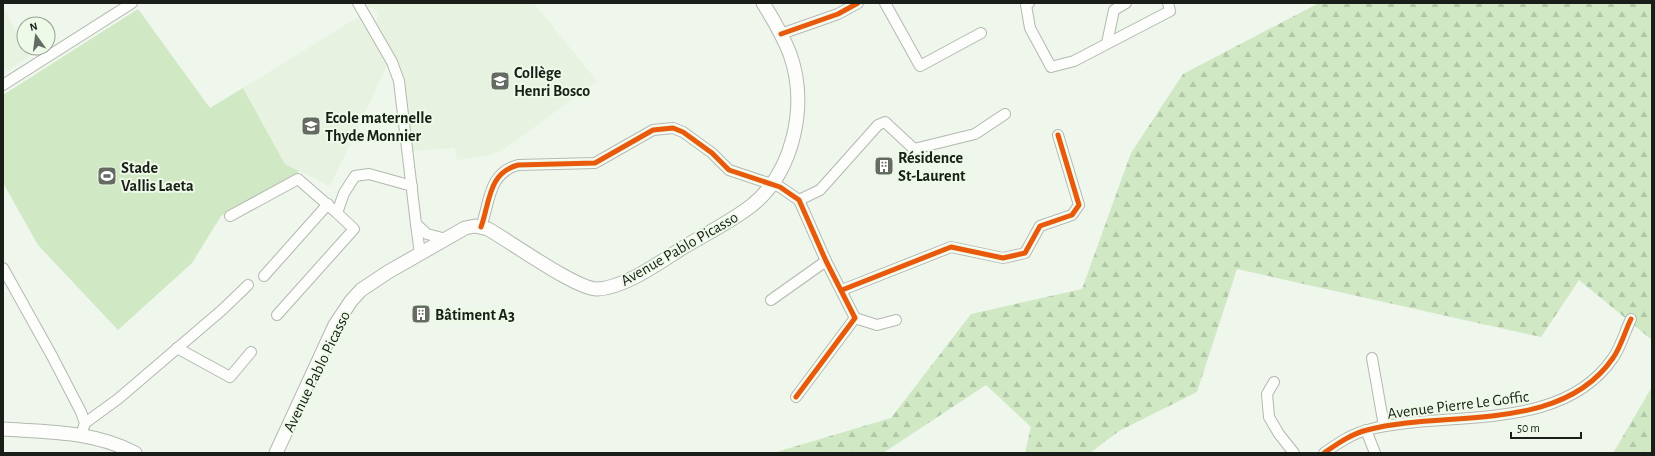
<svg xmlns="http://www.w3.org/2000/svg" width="1655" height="456" viewBox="0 0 1655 456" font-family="'Alegreya Sans',sans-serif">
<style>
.built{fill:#e7f3e0}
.forest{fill:url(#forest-firs)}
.green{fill:#d0e8c4}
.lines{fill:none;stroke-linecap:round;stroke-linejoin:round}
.minor-casing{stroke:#b3b8b1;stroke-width:12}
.major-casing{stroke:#b3b8b1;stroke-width:15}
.minor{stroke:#fdfefc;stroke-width:10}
.major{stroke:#fdfefc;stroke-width:13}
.cycleway-casing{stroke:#eefae8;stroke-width:8}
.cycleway{stroke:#e8590c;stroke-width:5}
.labels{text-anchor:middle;stroke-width:4;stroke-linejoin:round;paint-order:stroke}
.poi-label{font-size:16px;font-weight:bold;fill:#1a1e18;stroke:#eefae8;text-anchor:start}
.street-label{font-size:16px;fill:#1a1e18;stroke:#eefae8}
</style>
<defs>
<pattern id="forest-firs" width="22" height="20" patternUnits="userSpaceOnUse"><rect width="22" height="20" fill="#d0e8c4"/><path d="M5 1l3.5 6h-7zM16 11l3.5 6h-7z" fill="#b2c7a8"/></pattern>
</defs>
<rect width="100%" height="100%" fill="#eff6ec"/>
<g class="built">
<polygon points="366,3 534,3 597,81 502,151 487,156 456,160 455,148 413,151 403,75 376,21 378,16 373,7 369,8"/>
<polygon points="3,7 29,57 3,73"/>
<polygon points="360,16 387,66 330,186 285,164 243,88"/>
</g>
<g class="forest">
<polygon points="1319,3 1652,3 1652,340 1579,280 1541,337 1237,269 1197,392 1119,431 1090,453 1025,453 1031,427 986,385 883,453 773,453 891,418 971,314 1082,289 1131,153 1183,74"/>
<polygon points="1652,387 1652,453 1613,453"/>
</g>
<polygon class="green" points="138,9 210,108 243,88 285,164 299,171 294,176 221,216 192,263 118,330 38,245 3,183 3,95"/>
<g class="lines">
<defs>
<g id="minor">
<polyline points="358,3 392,62 399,81 416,224 427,234 446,239"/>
<polyline points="885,3 920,66 981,33"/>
<polyline points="1029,3 1026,5 1030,28 1051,67 1074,61 1170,11 1168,3"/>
<polyline points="781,34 838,14 858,3"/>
<polyline points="1107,43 1114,10 1126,3"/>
<polyline points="3,85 132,3"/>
<polyline points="799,200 820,190 878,125 885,122 914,149 975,134 1005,114"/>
<polyline points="230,216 298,179 337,213 344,193 355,176 369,174 412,186"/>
<polyline points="416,224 420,254"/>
<path d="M481,227C490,202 488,173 518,165L595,163L653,130L673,128L683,132L712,153L729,170L780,187L799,200L826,261L855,318L796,397"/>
<polyline points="3,268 52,356 81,412 85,423 83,429"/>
<polyline points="264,276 328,204"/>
<polyline points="842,290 951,247 1003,258 1025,253 1040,226 1072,215 1079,205 1058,135"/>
<polyline points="771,300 826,261"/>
<polyline points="277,315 354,229 337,213"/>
<polyline points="855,318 877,325 896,320"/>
<polyline points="177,348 230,377 251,352"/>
<polyline points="1372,358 1384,426"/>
<polyline points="1274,382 1267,394 1269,417 1279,434 1294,453"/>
<polyline points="85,423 118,399 222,310 248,285"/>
<polyline points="1366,430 1375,453"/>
<path d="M1324,453C1337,444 1351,434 1367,430C1445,409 1560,435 1613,358C1621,347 1625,331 1631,319"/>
</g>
<g id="major">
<path d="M3,429C48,432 94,431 135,453"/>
<path d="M276,453L335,325L351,301L361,290L388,272L465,228L475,226L488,229C511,242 576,289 597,289C625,288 660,262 684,247C706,234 730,222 751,206C794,172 808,105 790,54C783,36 773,19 763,3"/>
</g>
</defs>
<use href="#minor" class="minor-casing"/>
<use href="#major" class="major-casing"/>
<use href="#minor" class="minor"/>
<use href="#major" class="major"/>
<defs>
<g id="cycleway">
<polyline points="781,34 838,14 858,3"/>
<path d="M481,227C490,202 488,173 518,165L595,163L653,130L673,128L683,132L712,153L729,170L780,187L799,200L826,261L855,318L796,397"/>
<polyline points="842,290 951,247 1003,258 1025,253 1040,226 1072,215 1079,205 1058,135"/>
<path d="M1324,453C1337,444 1351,434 1367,430C1445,409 1560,435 1613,358C1621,347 1625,331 1631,319"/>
</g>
</defs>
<use href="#cycleway" class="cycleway-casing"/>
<use href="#cycleway" class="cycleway"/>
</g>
<defs>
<symbol id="school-square" viewBox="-11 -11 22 22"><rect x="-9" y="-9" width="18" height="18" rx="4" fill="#656a62" stroke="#eefae8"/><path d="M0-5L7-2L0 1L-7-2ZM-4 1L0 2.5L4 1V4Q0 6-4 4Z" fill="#fff"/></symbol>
<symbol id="building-square" viewBox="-11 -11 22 22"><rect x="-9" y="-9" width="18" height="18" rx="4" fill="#656a62" stroke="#eefae8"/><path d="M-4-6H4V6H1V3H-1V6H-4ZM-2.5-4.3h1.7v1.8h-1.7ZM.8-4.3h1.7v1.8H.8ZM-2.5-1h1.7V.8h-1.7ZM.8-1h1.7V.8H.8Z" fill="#fff"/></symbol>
<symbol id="stadium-square" viewBox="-11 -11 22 22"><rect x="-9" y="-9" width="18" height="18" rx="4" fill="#656a62" stroke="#eefae8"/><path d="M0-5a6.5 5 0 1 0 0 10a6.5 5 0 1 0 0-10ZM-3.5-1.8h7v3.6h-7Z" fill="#fff"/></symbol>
</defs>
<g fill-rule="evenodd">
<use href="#school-square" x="489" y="70" width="22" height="22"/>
<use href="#school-square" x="300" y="115" width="22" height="22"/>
<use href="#building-square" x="873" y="155" width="22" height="22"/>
<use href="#stadium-square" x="96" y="165" width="22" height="22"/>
<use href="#building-square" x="410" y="303" width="22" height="22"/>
</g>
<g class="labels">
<g class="poi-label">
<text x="514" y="78">Collège<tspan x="514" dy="18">Henri Bosco</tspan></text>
<text x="325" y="123">Ecole maternelle<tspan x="325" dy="18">Thyde Monnier</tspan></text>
<text x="898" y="163">Résidence<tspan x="898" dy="18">St-Laurent</tspan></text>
<text x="121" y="173">Stade<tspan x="121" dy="18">Vallis Laeta</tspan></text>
<text x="435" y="320">Bâtiment A3</text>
</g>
<g class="street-label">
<text transform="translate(679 248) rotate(-30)" y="6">Avenue Pablo Picasso</text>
<text transform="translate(316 371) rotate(-64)" y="6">Avenue Pablo Picasso</text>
<text transform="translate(1458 404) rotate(-7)" y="6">Avenue Pierre Le Goffic</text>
</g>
</g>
<rect width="1655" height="456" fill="none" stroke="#1a1e18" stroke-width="8"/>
<g transform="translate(36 36) rotate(346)"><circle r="19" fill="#eefae8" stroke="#99a295"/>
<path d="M0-3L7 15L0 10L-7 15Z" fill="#656a62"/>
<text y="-6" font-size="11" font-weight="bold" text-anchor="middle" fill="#1a1e18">N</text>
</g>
<path d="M1511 432v6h70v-6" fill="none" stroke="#1a1e18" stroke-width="2"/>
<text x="1517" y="432" font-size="12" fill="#1a1e18" stroke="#eefae8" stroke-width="3" paint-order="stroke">50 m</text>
</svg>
